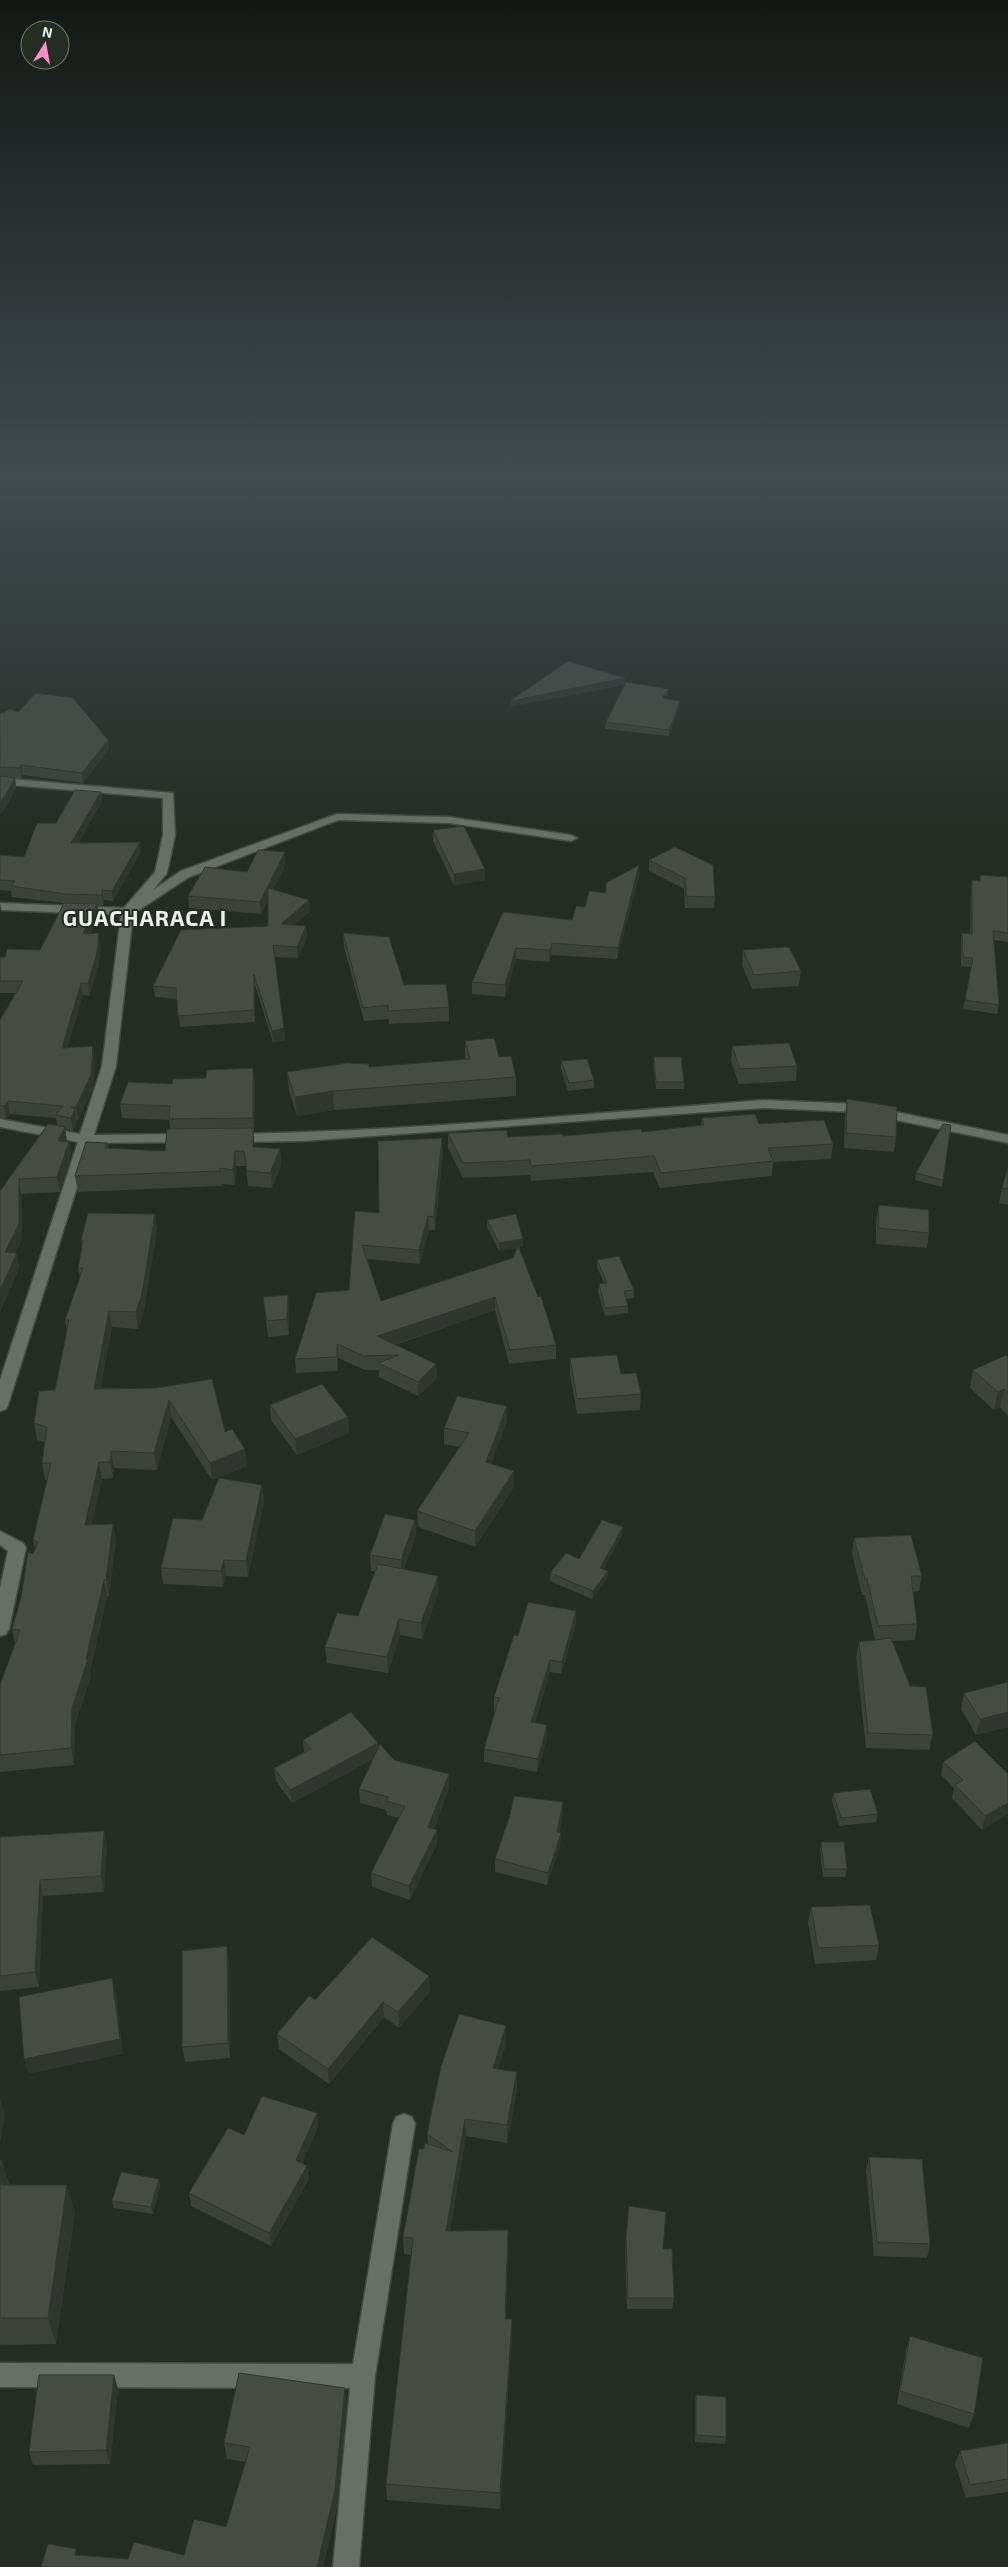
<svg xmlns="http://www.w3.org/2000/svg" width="1008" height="2567" viewBox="0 0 1008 2567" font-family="'Exo 2',sans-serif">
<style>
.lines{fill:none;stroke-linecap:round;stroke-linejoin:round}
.street-casing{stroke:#444943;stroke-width:3}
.street{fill:#686f66;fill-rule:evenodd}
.wall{fill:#3c413a}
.shaded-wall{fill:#313530}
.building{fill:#464c44;stroke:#313530}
.labels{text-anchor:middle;stroke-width:4;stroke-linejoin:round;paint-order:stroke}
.district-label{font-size:22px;font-weight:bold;letter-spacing:1px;fill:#edf1ec;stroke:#252c24}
</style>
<rect width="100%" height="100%" fill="#252c24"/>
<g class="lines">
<defs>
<g id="street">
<polygon points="0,778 173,793 175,835 167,873 153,890 181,871 337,814 449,817 571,835 577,838 571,841 449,823 338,820 189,877 133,914 116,1066 94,1135 186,1134 193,1138 186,1142 91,1143 8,1405 6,1409 0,1411 0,1380 78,1142 0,1127 0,1119 80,1134 102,1066 121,915 2,910 0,903 124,908 155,872 163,835 163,798 0,784"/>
<path d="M763,1100L857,1104L1008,1135V1143L857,1112L763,1108L303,1141L234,1142L227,1138L234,1134C411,1131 587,1114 763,1100Z"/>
<polygon points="0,1531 23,1543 26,1548 9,1629 6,1634 0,1636 0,1588 8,1551 0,1545"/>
<polygon points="404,2114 412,2117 415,2124 375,2376 359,2567 333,2567 350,2388 0,2387 0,2363 353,2364 393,2124 396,2117"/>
</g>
</defs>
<use href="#street" class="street-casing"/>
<use href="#street" class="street"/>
</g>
<g class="wall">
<polygon points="668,696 666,699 680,701 679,708 669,736 605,729 606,722"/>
<polygon points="18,712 108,740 109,749 83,783 23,775 21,778 15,778 16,787 7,806 0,814 0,714"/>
<polygon points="102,801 78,843 141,852 113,901 104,900 103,905 98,905 99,916 91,933 99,933 100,945 99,966 89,996 83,995 67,1048 95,1059 93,1087 78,1120 77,1120 77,1122 73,1131 65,1129 67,1142 69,1142 71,1156 60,1192 21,1194 22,1239 15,1253 17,1253 19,1268 0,1312 0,1191 57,1126 56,1118 10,1114 6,1118 0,1118 0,1020 15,993 0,993 0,957 5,957 40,950 64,903 12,897 11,891 0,890 0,855 24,857 56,823"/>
<polygon points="433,830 485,869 485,880 454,885 433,841"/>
<polygon points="675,847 715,897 714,908 685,908 684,889 649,871 649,860"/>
<polygon points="286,864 273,890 309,900 310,911 294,925 306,926 307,938 298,958 274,957 285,1040 273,1043 255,985 255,1022 180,1027 177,999 155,997 153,986 268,926 268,900 261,914 189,908 188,896 247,872"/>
<polygon points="639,876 617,959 551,955 549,962 516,959 505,997 472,994 472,982 503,912 572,920 585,907 606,893"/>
<polygon points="1008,877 1008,942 994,940 999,1005 997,1014 963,1009 971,967 961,966 961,943 962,933 970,934 971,889 972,880 979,881"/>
<polygon points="343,933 404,985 449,1007 449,1021 389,1024 389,1019 364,1021 344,947"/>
<polygon points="743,950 801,971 799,986 752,989 742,965"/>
<polygon points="465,1041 499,1057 516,1077 516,1096 334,1110 297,1116 289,1091 287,1072 369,1067 465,1059"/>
<polygon points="732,1046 797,1066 796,1081 739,1084 731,1061"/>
<polygon points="654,1057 684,1082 684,1089 656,1089 653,1065"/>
<polygon points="561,1061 594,1080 594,1088 568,1091 561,1069"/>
<polygon points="253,1068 255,1082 254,1132 253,1132 254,1147 280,1149 281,1165 272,1188 248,1186 246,1166 236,1166 235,1185 222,1184 221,1186 78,1192 75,1176 107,1143 108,1148 165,1151 170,1129 169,1120 122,1118 120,1104 172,1084"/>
<polygon points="847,1099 896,1137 894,1152 844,1148 845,1114"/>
<polygon points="702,1118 759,1124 833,1144 831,1159 773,1162 772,1176 660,1188 653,1172 531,1181 530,1175 463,1178 448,1148 448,1133 508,1137 563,1136 642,1132 701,1125"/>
<polygon points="951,1125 942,1187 915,1180 916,1173"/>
<polygon points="443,1152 435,1230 429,1230 420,1264 367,1259 381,1301 513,1258 517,1248 499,1251 487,1227 487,1220 523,1239 523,1247 519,1247 556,1345 556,1359 509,1364 495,1310 395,1345 436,1364 437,1378 418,1396 379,1377 379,1370 365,1370 338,1358 338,1371 296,1373 295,1359 349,1290 355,1211 379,1213"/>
<polygon points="1008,1167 1008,1205 999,1203 1002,1188"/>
<polygon points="879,1205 929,1233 927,1248 876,1244 876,1220"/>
<polygon points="155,1214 157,1230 144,1310 138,1329 112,1327 100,1389 156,1388 225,1432 247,1466 212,1480 171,1417 157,1470 114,1468 113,1478 102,1479 91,1524 113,1524 116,1540 109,1596 107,1597 90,1671 91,1676 75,1724 74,1765 0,1772 0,1685 15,1643 12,1629 33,1554 35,1549 33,1540 47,1480 45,1480 42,1463 45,1442 37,1440 34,1423 55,1390 67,1331 65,1320 80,1279 78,1268 82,1246 81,1240"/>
<polygon points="597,1260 634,1290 634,1298 626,1299 628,1306 628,1313 605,1316 598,1292 599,1284 604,1283 597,1267"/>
<polygon points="263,1297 289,1310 289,1335 268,1337"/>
<polygon points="1008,1357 1008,1416 1000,1407 994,1410 970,1388 973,1370"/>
<polygon points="570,1358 621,1374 641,1394 640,1410 577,1414 570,1374"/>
<polygon points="270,1405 348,1417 349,1433 297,1455 271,1420"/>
<polygon points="507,1406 507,1421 491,1464 514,1487 475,1547 418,1527 417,1511 460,1447 444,1444 444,1428"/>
<polygon points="262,1485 264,1501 248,1577 226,1576 223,1587 163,1584 161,1568 202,1520"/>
<polygon points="415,1520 416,1535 404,1569 439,1591 422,1639 400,1635 388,1673 327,1663 325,1647 358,1616 375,1571 371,1571 370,1555"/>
<polygon points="622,1535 603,1569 608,1571 607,1579 592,1599 550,1581 550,1573 579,1559"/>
<polygon points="854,1538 922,1576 919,1591 913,1592 917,1624 915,1640 892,1641 910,1686 933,1735 929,1750 866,1748 856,1658 859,1642 875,1640 865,1595 862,1595 852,1554"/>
<polygon points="576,1611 576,1623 561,1674 550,1672 535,1723 547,1725 547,1738 537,1772 484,1762 484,1749 495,1710 494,1710 494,1697 518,1636"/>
<polygon points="1008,1682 1008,1727 976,1735 961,1709 964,1693"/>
<polygon points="303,1740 378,1748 394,1760 449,1788 434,1829 437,1830 437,1844 410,1900 372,1887 371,1873 399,1818 387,1815 386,1810 360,1803 359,1789 373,1759 292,1803 276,1781 274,1768 304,1752"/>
<polygon points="943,1762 1008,1774 1008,1814 982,1830 952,1798 954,1788 941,1775"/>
<polygon points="833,1793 878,1814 876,1822 839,1826 832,1801"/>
<polygon points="563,1814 559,1833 561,1833 560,1845 547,1885 495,1872 495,1859"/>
<polygon points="104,1831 107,1846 104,1892 43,1896 39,1987 0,1991 0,1837"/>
<polygon points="821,1842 847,1869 845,1877 823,1877 820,1850"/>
<polygon points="811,1907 879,1945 876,1960 815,1964 808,1923"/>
<polygon points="229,1962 230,2058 185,2062 182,2047"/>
<polygon points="430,1991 399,2028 384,2017 329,2084 279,2049 277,2034 315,2000"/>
<polygon points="506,2044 498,2069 517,2090 507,2143 466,2136 450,2231 508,2247 506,2319 512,2319 512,2336 500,2509 387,2500 386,2484 411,2255 404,2254 403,2237 424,2149 428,2144 427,2134"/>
<polygon points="317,2113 318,2127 302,2163 307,2166 309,2179 271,2246 191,2206 189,2193 244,2135"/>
<polygon points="869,2157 930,2244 927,2258 874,2256 866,2171"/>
<polygon points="0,2161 10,2185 75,2212 56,2344 0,2345"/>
<polygon points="159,2179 160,2186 153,2214 114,2208 112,2201"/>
<polygon points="626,2237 663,2249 674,2298 672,2309 627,2309 625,2249"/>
<polygon points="910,2336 974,2414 969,2428 897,2404 906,2349"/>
<polygon points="114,2375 118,2389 110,2464 33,2465 29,2452"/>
<polygon points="696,2395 726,2437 725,2444 695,2442 695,2401"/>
<polygon points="347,2404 337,2506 323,2567 41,2567 79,2556 128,2559 184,2555 226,2527 246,2462 227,2459 224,2443"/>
<polygon points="1008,2443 1008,2492 966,2498 955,2464 960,2451"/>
</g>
<g class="shaded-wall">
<polygon points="625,678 625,685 510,707 510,701"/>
<polygon points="669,689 668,696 662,705 662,698"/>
<polygon points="680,701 679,708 669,736 669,730"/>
<polygon points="108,740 109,749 83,783 82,773"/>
<polygon points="21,765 23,775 21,778 20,768"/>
<polygon points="15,778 16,787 7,806 0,814 0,802"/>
<polygon points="101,792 102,801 73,853 71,843"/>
<polygon points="140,842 141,852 113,901 112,891"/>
<polygon points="285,852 286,864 261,914 260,902"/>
<polygon points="639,865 639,876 617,959 618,948"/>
<polygon points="485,869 485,880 454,885 454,874"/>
<polygon points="102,890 104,900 103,905 102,895"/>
<polygon points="309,900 310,911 282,936 281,924"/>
<polygon points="97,904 99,916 85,946 83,934"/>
<polygon points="306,926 307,938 298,958 297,947"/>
<polygon points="99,933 100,945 99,966 89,996 88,983"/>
<polygon points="552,943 551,955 549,962 550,950"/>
<polygon points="516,948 516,959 505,997 505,985"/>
<polygon points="254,974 255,985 255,1022 254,1010"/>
<polygon points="81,983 83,995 64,1061 62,1048"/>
<polygon points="284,1028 285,1040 273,1043 272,1031"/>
<polygon points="93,1046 95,1059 93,1087 78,1120 76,1107"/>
<polygon points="253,1068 255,1082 254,1132 253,1118"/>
<polygon points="333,1091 334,1110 297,1116 295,1097"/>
<polygon points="8,1101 10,1114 6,1118 4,1106"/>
<polygon points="75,1109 77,1122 73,1131 71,1118"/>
<polygon points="65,1127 67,1142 58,1141"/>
<polygon points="253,1128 254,1143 254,1162 253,1147"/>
<polygon points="442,1138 443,1152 435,1230 434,1217"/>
<polygon points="69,1142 71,1156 60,1192 57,1177"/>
<polygon points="280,1149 281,1165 272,1188 270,1173"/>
<polygon points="235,1151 236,1166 235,1185 233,1170"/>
<polygon points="19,1179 21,1194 22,1239 8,1267 5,1252"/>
<polygon points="155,1214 157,1230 144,1310 138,1329 136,1312"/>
<polygon points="428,1216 429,1230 420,1264 419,1250"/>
<polygon points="523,1239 523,1247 499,1251 499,1243"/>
<polygon points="17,1253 19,1268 0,1312 0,1290"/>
<polygon points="288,1295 289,1310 289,1335 287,1319"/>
<polygon points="495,1297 495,1310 378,1350 377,1336"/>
<polygon points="109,1311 112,1327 97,1406 94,1389"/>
<polygon points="337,1344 338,1358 338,1371 337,1357"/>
<polygon points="436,1364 437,1378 418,1396 418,1382"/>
<polygon points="1004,1389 1000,1407 994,1410 998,1392"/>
<polygon points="169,1400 171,1417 157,1470 154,1453"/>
<polygon points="507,1406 507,1421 486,1478 486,1462"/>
<polygon points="348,1417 349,1433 297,1455 295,1439"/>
<polygon points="245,1449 247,1466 212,1480 210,1463"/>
<polygon points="111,1451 114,1468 113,1478 110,1462"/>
<polygon points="99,1462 102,1479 88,1541 85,1525"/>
<polygon points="514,1471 514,1487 475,1547 475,1531"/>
<polygon points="262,1485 264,1501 248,1577 246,1561"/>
<polygon points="415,1520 416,1535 401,1576 401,1560"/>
<polygon points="113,1524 116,1540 109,1596 106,1580"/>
<polygon points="623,1527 622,1535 600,1576 600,1568"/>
<polygon points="224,1560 226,1576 223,1587 221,1571"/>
<polygon points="608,1571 607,1579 592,1599 593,1591"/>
<polygon points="438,1576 439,1591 422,1639 421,1623"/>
<polygon points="104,1580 107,1597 90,1671 91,1676 75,1724 74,1765 71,1748 72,1708 86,1659"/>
<polygon points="576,1611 576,1623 561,1674 562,1662"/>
<polygon points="399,1619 400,1635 388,1673 387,1657"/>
<polygon points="550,1660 550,1672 531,1735 531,1722"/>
<polygon points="1008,1712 1008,1727 976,1735 980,1719"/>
<polygon points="547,1725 547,1738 537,1772 538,1759"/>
<polygon points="378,1743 379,1756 292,1803 290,1790"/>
<polygon points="449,1774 449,1788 429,1841 428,1827"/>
<polygon points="563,1802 563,1814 557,1844 561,1833 560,1845 547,1885 548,1873 557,1832"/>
<polygon points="1008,1803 1008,1814 982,1830 985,1816"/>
<polygon points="437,1830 437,1844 410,1900 409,1886"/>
<polygon points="104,1831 107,1846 104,1892 101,1876"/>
<polygon points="40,1880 43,1896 39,1987 35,1972"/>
<polygon points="227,1946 229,1962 230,2058 228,2043"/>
<polygon points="429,1976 430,1991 399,2028 398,2012"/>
<polygon points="112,1978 116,1993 123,2054 28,2074 24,2059"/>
<polygon points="383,2002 384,2017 329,2084 328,2069"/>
<polygon points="506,2026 506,2044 493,2086 493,2068"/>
<polygon points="517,2072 517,2090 507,2143 507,2125"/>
<polygon points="0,2097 5,2115 0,2144"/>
<polygon points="317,2113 318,2127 298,2174 296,2160"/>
<polygon points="465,2119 466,2136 447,2248 446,2231"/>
<polygon points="2,2160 10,2188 0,2193 0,2172"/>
<polygon points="307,2166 309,2179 271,2246 269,2233"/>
<polygon points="159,2179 160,2186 153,2214 151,2207"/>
<polygon points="67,2185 75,2212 56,2344 48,2318"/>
<polygon points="512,2319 512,2336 500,2509 500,2493"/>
<polygon points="114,2375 118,2389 110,2464 106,2450"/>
<polygon points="345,2388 347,2404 337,2506 323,2567 317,2567"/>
<polygon points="76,2549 82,2565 75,2555"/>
</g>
<g class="building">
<polygon points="568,661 625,678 510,701"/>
<polygon points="626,682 669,689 662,698 680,701 669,730 606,722"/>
<polygon points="36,693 73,698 108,740 82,773 21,765 20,768 0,767 0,714 10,709 18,712"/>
<polygon points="0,776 15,778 5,796 0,802"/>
<polygon points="75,790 101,792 71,843 140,842 112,891 102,890 102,895 65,894 11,886 15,881 0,880 0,855 24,857 37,823 56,823"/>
<polygon points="464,826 485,869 454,874 433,830"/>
<polygon points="675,847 713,865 715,897 686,896 685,878 649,860"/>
<polygon points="258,850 285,852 260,902 188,896 205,867 247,872"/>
<polygon points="639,865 618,948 552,943 550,950 516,948 505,985 472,982 503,912 572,920 576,906 585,907 589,891 606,893 606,883"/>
<polygon points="980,875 1008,877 1008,933 993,931 999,1005 965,1000 973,958 963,957 962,933 972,934 972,880 980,881"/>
<polygon points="268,888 309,900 281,924 306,926 297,947 273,945 284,1028 272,1031 254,974 254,1010 178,1016 176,988 153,986 181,930 268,926"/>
<polygon points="64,903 97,904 83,934 99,933 97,953 88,983 81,983 62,1048 93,1046 91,1075 76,1107 71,1107 75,1109 71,1118 56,1115 63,1106 8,1101 4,1106 0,1105 0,1020 23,981 0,981 0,957 5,957 7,949 40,950"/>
<polygon points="343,933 389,937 404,985 446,984 449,1007 388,1011 388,1005 363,1008"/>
<polygon points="789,947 801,971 754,975 743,950"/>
<polygon points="494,1038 499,1057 511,1056 516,1077 333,1091 295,1097 287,1072 347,1063 369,1064 369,1067 470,1059 465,1041"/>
<polygon points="789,1043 797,1066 740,1069 732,1046"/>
<polygon points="654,1057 681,1057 684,1082 656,1082"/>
<polygon points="587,1059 594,1080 569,1083 561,1061"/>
<polygon points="253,1068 253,1118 169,1119 170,1106 120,1104 128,1082 172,1084 173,1079 206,1078 207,1070"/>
<polygon points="847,1099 897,1107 896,1137 846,1133"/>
<polygon points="755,1114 759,1124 824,1120 833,1144 768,1148 773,1161 661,1173 654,1156 531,1166 530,1160 463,1163 448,1133 507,1130 508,1137 562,1134 563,1136 641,1129 642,1132 704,1125 702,1118"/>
<polygon points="48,1124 65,1127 58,1141 69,1142 57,1177 19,1179 19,1224 5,1252 17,1253 0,1290 0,1191"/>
<polygon points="943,1124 951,1125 943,1180 916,1173"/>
<polygon points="253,1128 253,1147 280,1149 270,1173 247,1171 244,1151 235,1151 233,1170 220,1168 220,1171 75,1176 86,1142 107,1143 105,1148 165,1151 167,1129"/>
<polygon points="442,1138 434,1217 428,1216 419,1250 362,1245 381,1301 513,1258 518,1245 538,1297 541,1296 556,1345 510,1350 495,1297 377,1336 436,1364 418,1382 378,1363 399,1355 364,1356 337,1344 337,1357 295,1359 316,1293 349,1290 355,1211 379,1213 378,1141"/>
<polygon points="1008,1167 1008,1189 1002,1188"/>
<polygon points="879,1205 929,1210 929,1233 878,1228"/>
<polygon points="88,1213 155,1214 142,1294 136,1312 109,1311 94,1389 156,1388 212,1379 225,1432 232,1429 245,1449 210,1463 169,1400 154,1453 111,1451 110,1462 99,1462 85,1525 113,1524 106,1580 104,1580 86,1659 88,1659 72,1708 71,1748 0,1755 0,1685 20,1630 12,1629 21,1597 28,1552 33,1554 38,1542 33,1540 51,1463 42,1463 47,1427 34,1423 39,1391 55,1390 69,1320 65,1320 83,1268 78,1268 83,1240 81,1240"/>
<polygon points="516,1214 523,1239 499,1243 487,1220"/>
<polygon points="619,1256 634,1290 624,1291 628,1306 605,1308 599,1284 607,1283 597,1260"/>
<polygon points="288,1295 287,1319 267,1321 263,1297"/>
<polygon points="617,1355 621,1374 636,1373 641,1394 577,1399 570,1358"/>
<polygon points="1006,1355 1008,1357 1008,1393 1004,1389 998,1392 973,1370"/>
<polygon points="322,1384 348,1417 295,1439 270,1405"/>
<polygon points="457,1396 507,1406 486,1462 514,1471 475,1531 417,1511 469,1433 444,1428"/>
<polygon points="219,1478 262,1485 246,1561 224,1560 221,1571 161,1568 173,1518 202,1520"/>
<polygon points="385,1514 415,1520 401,1560 370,1555"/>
<polygon points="602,1520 623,1527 600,1568 608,1571 593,1591 550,1573 566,1553 579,1559"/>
<polygon points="911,1535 922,1576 911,1576 917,1624 878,1626 867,1579 865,1579 854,1538"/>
<polygon points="378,1564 438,1576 421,1623 399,1619 387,1657 325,1647 337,1613 358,1616"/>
<polygon points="528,1602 576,1611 562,1662 550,1660 531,1722 547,1725 538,1759 484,1749 499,1698 494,1697 514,1635 518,1636"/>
<polygon points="891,1638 910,1686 926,1687 933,1735 868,1733 859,1642"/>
<polygon points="1008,1682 1008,1712 980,1719 964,1693"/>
<polygon points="351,1712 378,1743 290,1790 274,1768 311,1749 303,1740"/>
<polygon points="975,1741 1008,1774 1008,1803 985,1816 955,1785 963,1780 943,1762"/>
<polygon points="380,1744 394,1760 449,1774 428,1827 437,1830 409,1886 371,1873 405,1806 386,1801 388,1797 359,1789"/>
<polygon points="870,1789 878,1814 841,1818 833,1793"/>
<polygon points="514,1796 563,1802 557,1832 561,1833 548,1873 495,1859 510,1815"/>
<polygon points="104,1831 101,1876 40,1880 35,1972 0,1976 0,1837"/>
<polygon points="821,1842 844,1842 847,1869 824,1869"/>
<polygon points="870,1905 879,1945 818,1948 811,1907"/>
<polygon points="372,1937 429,1976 398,2012 383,2002 328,2069 277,2034 309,1996 315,2000"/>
<polygon points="227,1946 228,2043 182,2047 182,1951"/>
<polygon points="112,1978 120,2039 24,2059 19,1997"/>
<polygon points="459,2014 506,2026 493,2068 517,2072 507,2125 465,2119 446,2231 508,2230 505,2319 512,2319 500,2493 386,2484 413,2238 403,2237 419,2149 424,2149 425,2143 453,2152 427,2134 441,2066"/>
<polygon points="262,2096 317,2113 296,2160 307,2166 269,2233 189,2193 228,2128 244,2135"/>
<polygon points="869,2157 922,2159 930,2244 877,2242"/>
<polygon points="2,2160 0,2172 0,2161"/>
<polygon points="121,2172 159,2179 151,2207 112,2201"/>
<polygon points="0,2185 67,2185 48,2318 0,2318"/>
<polygon points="629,2206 666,2212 663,2249 672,2249 674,2298 628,2298 626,2237"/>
<polygon points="910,2336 983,2358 974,2414 900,2391"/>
<polygon points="239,2373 345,2388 335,2490 317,2567 41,2567 48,2544 76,2549 75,2555 128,2559 134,2542 184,2555 194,2519 226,2527 250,2447 224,2443"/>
<polygon points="39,2375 114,2375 106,2450 29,2452"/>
<polygon points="696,2395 726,2397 726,2437 696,2435"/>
<polygon points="1008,2443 1008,2479 970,2485 960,2451"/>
</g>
<linearGradient id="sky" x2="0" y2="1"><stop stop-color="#141814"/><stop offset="0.57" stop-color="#404b50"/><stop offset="1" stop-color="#404b50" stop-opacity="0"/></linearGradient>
<rect width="1008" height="832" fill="url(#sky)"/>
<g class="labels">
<g class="district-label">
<text x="145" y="926">GUACHARACA I</text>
</g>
</g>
<g transform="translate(45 45) rotate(11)"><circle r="24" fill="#252c24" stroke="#757b74"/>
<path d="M0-4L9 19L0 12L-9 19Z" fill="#fa8fc7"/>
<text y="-8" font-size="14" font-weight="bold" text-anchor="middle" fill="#edf1ec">N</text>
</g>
</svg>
